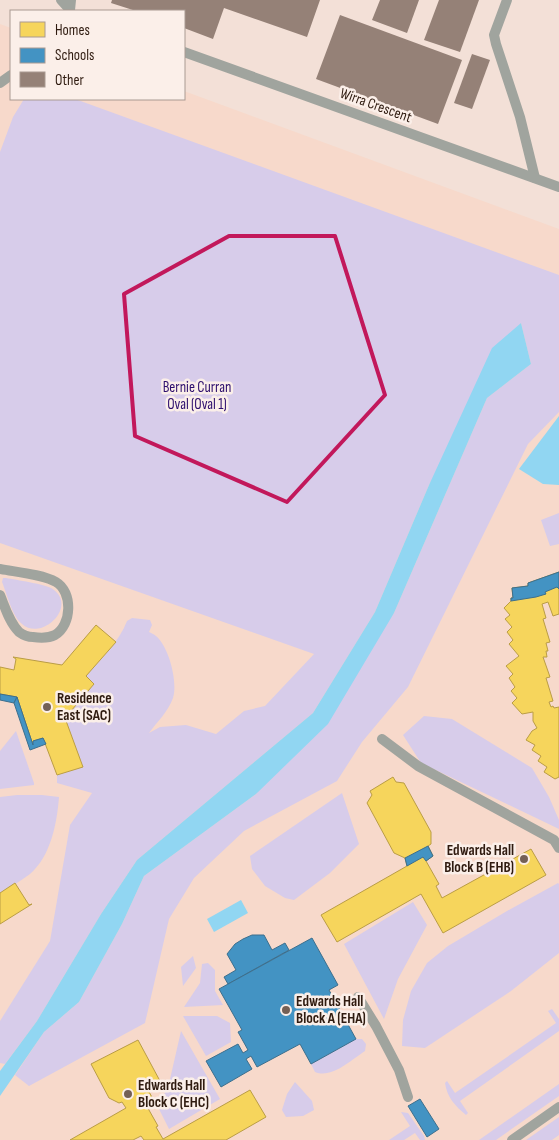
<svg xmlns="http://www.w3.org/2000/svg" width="559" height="1140" viewBox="0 0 559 1140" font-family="'Sofia Sans Condensed',sans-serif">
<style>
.built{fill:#f7d9cb}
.green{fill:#d7ccea}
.water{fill:#91d6f2}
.homes{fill:#f6d55c;stroke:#ba9d45}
.schools{fill:#4393c3;stroke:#3d6f8d}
.building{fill:#958177}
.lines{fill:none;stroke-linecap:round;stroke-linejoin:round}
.lane{stroke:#a0a49e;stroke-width:10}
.marked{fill:none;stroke:#c2185b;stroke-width:4;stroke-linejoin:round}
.poi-dot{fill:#746056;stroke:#fbefe9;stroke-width:2}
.labels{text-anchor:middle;stroke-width:5;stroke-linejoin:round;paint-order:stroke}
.street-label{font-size:15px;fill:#2f1b10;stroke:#fbefe9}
.park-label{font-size:15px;fill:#2d0e6d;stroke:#fbefe9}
.poi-label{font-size:15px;font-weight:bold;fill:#2f1b10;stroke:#fbefe9;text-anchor:start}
</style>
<rect width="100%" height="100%" fill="#f3e0d7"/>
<polygon class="built" points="0,24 11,28 11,99 184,99 184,91 559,229 559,1140 0,1140"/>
<g class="green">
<path d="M24,99H75L559,275V412L528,444L408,687L362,742L337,781L244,831L194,878L169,919L145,1023L29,1086L15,1075L44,1032L79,1002L122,924L144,876L256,794L394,613L487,398L531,364L521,323L429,485L375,612L313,713L137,860L101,914L37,1021L5,1064L0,1063V1021L50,941L70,825L92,793L57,783V775L83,767L65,718L94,684L86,676C101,659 119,642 127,621L132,618L150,620L152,625L149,632C151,633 154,634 156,636C169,647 178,682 173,698C168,712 157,722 149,733L160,727L186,725L216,734L244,711L265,706L314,654L0,543V152L13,117Z"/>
<polygon points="559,513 559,544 550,546 541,520"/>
<path d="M3,578H6C17,580 43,584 51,588C80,605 42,642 22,624C12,616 7,594 2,582Z"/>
<polygon points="424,716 452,719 532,768 549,797 559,820 559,829 421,763 403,735"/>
<polygon points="16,731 34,783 34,785 0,789 0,751"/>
<polygon points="342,793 359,844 330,873 294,900 285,898 265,886 252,869 250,856"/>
<path d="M17,795H42L59,797C57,823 51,856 30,874C21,881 10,887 0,893V797Z"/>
<polygon points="558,883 559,884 559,953 511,991 425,1048 402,1046 403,1020 411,991 427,963 448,946 507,911"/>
<polygon points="413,902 427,925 398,979 384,1019 344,944"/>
<polygon points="193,956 196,968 183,986 181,967"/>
<polygon points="208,963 215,970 215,991 223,1005 184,1007 200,983 202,964"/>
<path d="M552,1009L559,1019V1031L460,1101L468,1113L466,1115C455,1106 447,1097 445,1083L447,1081L455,1093L556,1023L548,1011Z"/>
<polygon points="183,1016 217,1016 230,1023 231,1042 206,1056"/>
<polygon points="181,1031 220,1099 169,1129 157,1105 168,1088"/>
<path d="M356,1039H362L366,1044L365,1051C351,1060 332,1079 315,1072L311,1064Z"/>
<polygon points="295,1082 312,1101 314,1110 303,1116 286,1117 282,1110 287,1094"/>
<polygon points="559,1084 559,1096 496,1140 479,1140"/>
<polygon points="401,1112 408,1113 424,1136 425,1140 420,1140 415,1133 404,1140 389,1140 410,1126"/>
<polygon points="559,1117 559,1135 552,1140 526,1140"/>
</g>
<g class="water">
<polygon points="521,323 531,364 487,398 394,613 328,724 256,794 144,876 122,924 79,1002 44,1032 0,1096 0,1071 37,1021 101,914 137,860 313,713 375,612 429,485 492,348"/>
<polygon points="559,416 559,485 543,484 519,469"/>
<polygon points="241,900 248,913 214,932 207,919"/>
</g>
<g class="homes">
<polygon points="559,572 559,614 553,616 548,602 542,604 546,618 543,619 550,642 546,643 548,651 546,651 547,657 543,657 550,677 546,678 553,701 549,702 551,707 553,706 554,708 559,707 559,777 555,779 544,772 547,767 538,761 541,756 532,750 535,745 526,740 532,731 537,728 533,721 533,712 522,714 512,703 517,698 511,691 515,687 509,678 513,674 506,666 519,656 509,644 513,640 507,632 512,627 505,619 510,615 504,608 511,601 511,598 513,598 512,588 528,586 528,583"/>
<polygon points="96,625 116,642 86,676 94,684 65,718 83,767 57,775 43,738 33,741 33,745 17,697 0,694 0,667 14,670 16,659 13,657 62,665"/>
<polygon points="393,777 396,782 404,783 431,832 431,844 428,846 433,856 426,861 439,884 436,886 442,898 531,849 546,875 443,933 421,894 337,942 321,915 407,866 405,858 394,853 367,803 372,795 370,791"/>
<polygon points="15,883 29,905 32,904 0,924 0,893"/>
<polygon points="138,1040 160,1081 147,1088 153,1099 145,1103 158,1126 156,1127 163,1139 250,1090 266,1117 226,1140 144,1140 141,1136 133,1140 70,1140 126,1108 122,1102 119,1103 109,1098 91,1064"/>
</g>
<g class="schools">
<polygon points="559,572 559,589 557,587 545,592 546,594 536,597 511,601 511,598 513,598 512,588 528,586 528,583"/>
<polygon points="0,694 17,697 14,703 0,700"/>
<polygon points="17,697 33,745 33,741 43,738 46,744 30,750 14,703"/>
<polygon points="428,846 433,856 426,861 423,857 407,866 405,858"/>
<polygon points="252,935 264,935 272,950 285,943 289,950 228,984 224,977 236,970 227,954 235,944 243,939"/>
<polygon points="312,938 338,985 329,990 356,1039 311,1064 300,1044 257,1067 251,1056 246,1059 252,1069 221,1087 206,1061 238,1044 243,1053 248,1050 238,1032 242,1030 219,989"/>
<polygon points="420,1099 439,1129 427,1137 408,1106"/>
</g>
<g class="building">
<polygon points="112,0 320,0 307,37 224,8 213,39 184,28 184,11 136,11 111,3"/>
<polygon points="380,0 419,0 407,33 372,20"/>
<polygon points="439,0 479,0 460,52 424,40"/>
<polygon points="340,15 462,60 438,124 316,79"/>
<polygon points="472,54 490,60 472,109 454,103"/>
</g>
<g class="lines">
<g class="lane">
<polyline points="61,0 70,10 71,0"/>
<polyline points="507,0 494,35 496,44 520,117 535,178"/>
<polyline points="184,52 559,187"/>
<polyline points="0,83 11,75"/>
<path d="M0,569C16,572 42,574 56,582C73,592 72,625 55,635C49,638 40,638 33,637C28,637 23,635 19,632C9,622 5,607 0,595"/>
<polyline points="382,739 418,766 554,840 559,848"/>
<polyline points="358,997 376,1026 399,1070 408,1097"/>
<polyline points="512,1140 559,1107"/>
</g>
</g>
<path class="marked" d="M229,236H335L385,395L287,502L135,436L124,294Z"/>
<g class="poi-dot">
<circle cx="47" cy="707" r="5"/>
<circle cx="524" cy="859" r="5"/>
<circle cx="286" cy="1010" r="5"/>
<circle cx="128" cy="1094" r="5"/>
</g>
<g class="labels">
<g class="street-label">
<text transform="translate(376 105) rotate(20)" y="5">Wirra Crescent</text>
</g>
<g class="park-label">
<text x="197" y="392">Bernie Curran<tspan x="197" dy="17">Oval (Oval 1)</tspan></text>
</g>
<g class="poi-label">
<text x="57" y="703">Residence<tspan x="57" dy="17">East (SAC)</tspan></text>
<text x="514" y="855" text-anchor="end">Edwards Hall<tspan x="514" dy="17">Block B (EHB)</tspan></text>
<text x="296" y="1006">Edwards Hall<tspan x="296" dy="17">Block A (EHA)</tspan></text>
<text x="138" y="1090">Edwards Hall<tspan x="138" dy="17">Block C (EHC)</tspan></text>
</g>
</g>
<rect x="10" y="10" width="175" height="90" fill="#fbefe9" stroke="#a99a92"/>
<rect x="20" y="22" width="25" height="15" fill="#f6d55c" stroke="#a99a92"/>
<text x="55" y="35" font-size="15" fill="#2f1b10">Homes</text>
<rect x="20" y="48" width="25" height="15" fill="#4393c3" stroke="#a99a92"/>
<text x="55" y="60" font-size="15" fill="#2f1b10">Schools</text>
<rect x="20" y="72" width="25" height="15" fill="#958177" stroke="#a99a92"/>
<text x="55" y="85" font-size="15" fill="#2f1b10">Other</text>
</svg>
